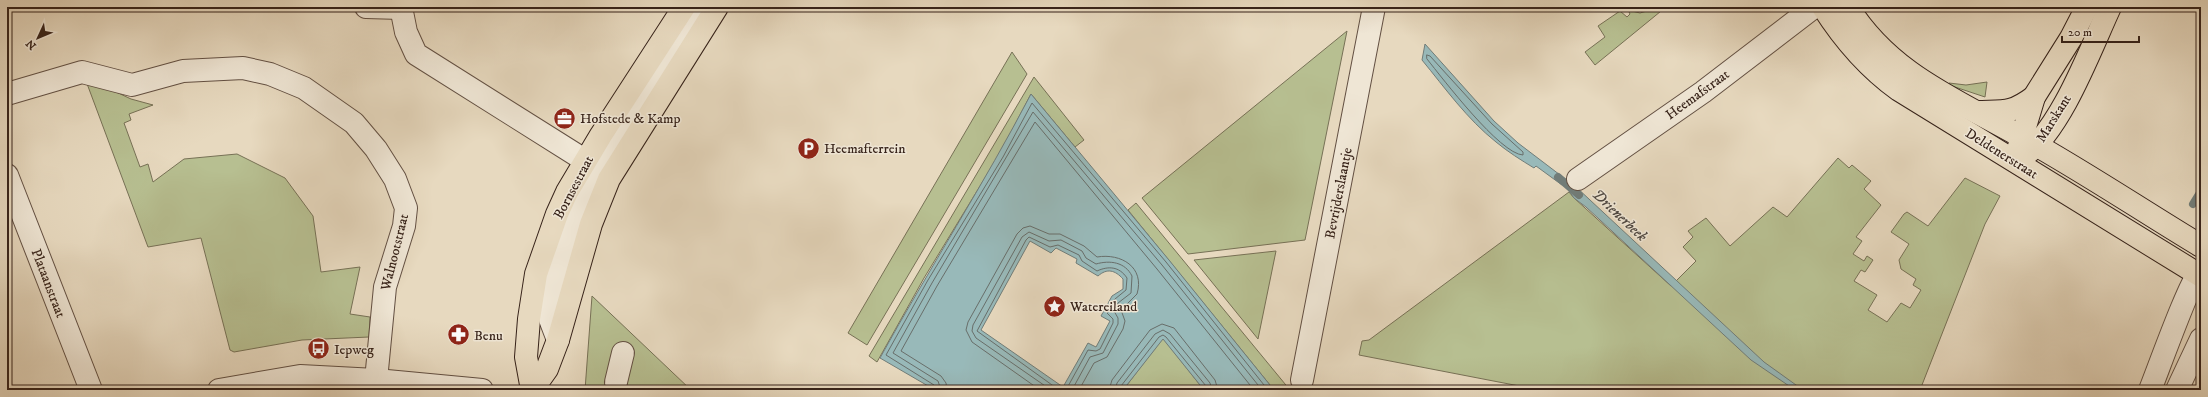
<svg xmlns="http://www.w3.org/2000/svg" width="2208" height="397" viewBox="0 0 2208 397" font-family="'IM FELL DW Pica',serif">
<style>
.green{fill:#b7bf91;stroke:#777156}
.water{fill:#98b9b9;stroke:#717d79;fill-rule:evenodd}
.lines{fill:none;stroke-linecap:round;stroke-linejoin:round}
.shore{stroke:#686e6a;stroke-width:1}
.stream{stroke:#717d79;stroke-width:8}
.minor-casing{stroke:#635043;stroke-width:24}
.major-casing{stroke:#37231a;stroke-width:24}
.minor{stroke:#efe6d5;stroke-width:22}
.major{stroke:#e7d9bf;stroke-width:22}
.labels{text-anchor:middle;stroke-width:3;stroke-linejoin:round;paint-order:stroke}
.street-label{font-size:14px;fill:#37231a;stroke:#efe6d5}
.poi-label{font-size:14px;fill:#37231a;stroke:#efe6d5;text-anchor:start}
.water-label{font-size:15px;font-style:italic;fill:#4f4842;stroke:#efe6d5}
</style>
<rect width="100%" height="100%" fill="#e7d9bf"/>
<filter id="stains"><feTurbulence type="fractalNoise" baseFrequency=".005" numOctaves="4"/><feColorMatrix values="0 0 0 0 .2 0 0 0 0 .09 0 0 0 0 .02 0 0 0 .5 -.17"/></filter>
<radialGradient id="worn" r=".72"><stop offset=".6" stop-color="#630" stop-opacity="0"/><stop offset="1" stop-color="#630" stop-opacity=".3"/></radialGradient>
<g class="green">
<polygon points="1660,7 1666,7 1595,65 1585,52 1605,37 1598,26 1620,11 1627,17 1630,14 1628,10 1640,13"/>
<polygon points="1347,31 1305,240 1188,254 1142,198"/>
<polygon points="1012,52 1027,74 867,345 848,333"/>
<polygon points="1034,77 1084,140 1075,147 1031,94 999,155 924,278 877,362 869,356"/>
<polygon points="86,81 97,83 131,99 153,105 129,114 131,120 124,123 140,167 148,164 153,182 184,159 237,154 285,178 313,216 321,272 360,267 350,314 370,317 369,337 302,340 234,352 230,350 201,238 148,247"/>
<polygon points="1987,82 1985,97 1949,85 1949,83 1966,85"/>
<polygon points="1838,158 1849,168 1852,165 1871,181 1864,189 1881,205 1856,237 1862,241 1853,254 1864,261 1867,256 1873,260 1865,272 1861,270 1854,281 1877,295 1868,310 1887,322 1901,303 1910,308 1921,290 1913,285 1916,279 1901,269 1899,260 1909,244 1891,232 1904,214 1907,212 1928,226 1965,178 2000,196 1985,224 1920,390 1540,390 1359,355 1362,341 1369,340 1569,192 1574,198 1671,286 1696,261 1683,247 1693,237 1688,231 1706,218 1730,246 1773,207 1787,217"/>
<polygon points="1136,203 1290,390 1274,390 1128,210"/>
<polygon points="1276,251 1258,339 1194,260"/>
<polygon points="592,296 691,390 585,390"/>
<polygon points="1163,338 1204,390 1123,390"/>
</g>
<g class="water">
<path d="M1425,44L1494,121L1518,143L1568,181L1562,185L1536,166L1534,168C1521,160 1508,152 1496,142C1467,119 1445,88 1422,60Z"/>
<path d="M1031,94L1169,260L1274,390H1204L1163,339L1123,390H935L880,358C929,269 984,184 1031,94ZM1030,241L1051,253L1056,248L1077,259L1076,263L1098,276C1107,268 1115,270 1123,279V289L1112,296L1101,316L1110,321L1096,347L1088,343L1063,387L981,330Z"/>
<polygon points="1575,186 1764,362 1803,390 1795,390 1751,360 1586,207 1574,198 1569,191"/>
</g>
<g class="lines">
<g class="shore">
<path d="M1427,55L1430,56L1492,124L1523,152V155C1500,154 1443,79 1427,59Z"/>
<polyline points="936,390 934,385 886,355 928,280 1003,157 1032,103 1166,262 1268,390"/>
<polyline points="941,390 938,381 893,353 932,283 1033,112 1162,265 1262,390"/>
<polyline points="947,390 946,383 941,376 901,351 937,286 1035,122 1157,269 1254,390"/>
<path d="M1040,390L972,342L966,330L968,322L1017,234L1023,228L1030,226L1049,234H1060L1084,246L1097,257C1121,253 1145,267 1137,294L1121,310L1125,321L1123,329L1107,357L1094,363L1079,390"/>
<path d="M1051,390L976,338L972,331L973,325L1022,237L1029,232L1049,241L1061,240L1082,251L1086,258L1096,264C1110,260 1125,262 1132,276L1131,293L1118,303L1114,311L1118,318V324L1103,353L1090,357L1072,390"/>
<path d="M1059,390L977,331L1026,240L1029,237L1050,247L1058,245L1079,255L1082,261L1097,271C1108,266 1119,266 1127,278L1126,290L1115,299L1107,313L1113,319V323L1100,349L1096,351L1088,350L1066,390"/>
<polyline points="1109,390 1112,380 1150,330 1162,324 1174,328 1215,380 1218,390"/>
<polyline points="1115,390 1117,383 1155,334 1163,330 1170,334 1210,383 1212,390"/>
<polyline points="1120,390 1121,386 1159,337 1163,335 1166,337 1206,386 1207,390"/>
</g>
<g class="stream">
<polyline points="1558,177 1579,195"/>
<polyline points="2193,204 2201,191"/>
</g>
<defs>
<g id="minor">
<polyline points="366,7 401,8"/>
<polyline points="401,7 406,32 416,54 586,161"/>
<polyline points="7,94 82,72 132,85 183,71 243,68 270,74 304,88 354,123 376,149 395,179 406,208 404,226 385,287 376,380"/>
<polyline points="7,175 91,390"/>
<polyline points="1578,179 1703,92 1814,7"/>
<polyline points="558,340 550,319 557,275 571,223 583,196 609,148 700,7"/>
<polyline points="1302,380 1374,7"/>
<polyline points="616,382 623,353"/>
<polyline points="219,390 300,376 376,380 482,390"/>
<path d="M2150,390C2157,373 2191,277 2201,271"/>
<polyline points="2177,390 2201,339"/>
</g>
<g id="major">
<path d="M1823,7C1844,40 1867,67 1899,90L2201,276"/>
<path d="M1848,7C1890,74 1955,99 2020,136C2082,170 2141,210 2201,246"/>
<path d="M1977,112C2005,111 2011,114 2034,97"/>
<polyline points="2018,150 2034,97 2071,38 2087,7"/>
<path d="M2025,155C2062,127 2090,50 2110,7"/>
<polyline points="532,390 547,369 558,340 591,224 609,179 717,7"/>
<polyline points="532,390 526,357 529,319 536,274 557,214 567,192 601,135 684,7"/>
</g>
</defs>
<use href="#minor" class="minor-casing"/>
<use href="#major" class="major-casing"/>
<use href="#minor" class="minor"/>
<use href="#major" class="major"/>
</g>
<defs>
<symbol id="office-disc" viewBox="-11 -11 22 22"><circle r="9.5" fill="#8f2418" stroke="#efe6d5"/><path d="M-6-3h4V-5.5h4V-3h4V5H-6ZM-1-4.5V-3h2v-1.5ZM-6 0V1H6V0Z" fill="#fff"/></symbol>
<symbol id="parking-disc" viewBox="-11 -11 22 22"><circle r="9.5" fill="#8f2418" stroke="#efe6d5"/><path d="M-3.5-5.5H1a3.5 3.5 0 0 1 0 7H-1V5.5H-3.5ZM-1-3.4V-.6H.8a1.4 1.4 0 0 0 0-2.8Z" fill="#fff"/></symbol>
<symbol id="sight-disc" viewBox="-11 -11 22 22"><circle r="9.5" fill="#8f2418" stroke="#efe6d5"/><path d="M0-6L1.8-2.2L6-1.7L2.9 1.2L3.7 5.4L0 3.3L-3.7 5.4L-2.9 1.2L-6-1.7L-1.8-2.2Z" fill="#fff"/></symbol>
<symbol id="pharmacy-disc" viewBox="-11 -11 22 22"><circle r="9.5" fill="#8f2418" stroke="#efe6d5"/><path d="M-2-6h4v4h4v4h-4v4h-4v-4h-4v-4h4Z" fill="#fff"/></symbol>
<symbol id="bus-disc" viewBox="-11 -11 22 22"><circle r="9.5" fill="#8f2418" stroke="#efe6d5"/><path d="M-5-6H5V4H4V6H2V4H-2V6H-4V4H-5ZM-3.5-4V0h7V-4ZM-3.5 1.2v1.5H-2V1.2ZM2 1.2v1.5H3.5V1.2Z" fill="#fff"/></symbol>
</defs>
<g fill-rule="evenodd">
<use href="#office-disc" x="552" y="106" width="25" height="25"/>
<use href="#parking-disc" x="796" y="136" width="25" height="25"/>
<use href="#sight-disc" x="1042" y="294" width="25" height="25"/>
<use href="#pharmacy-disc" x="446" y="322" width="25" height="25"/>
<use href="#bus-disc" x="306" y="336" width="25" height="25"/>
</g>
<g class="labels">
<g class="street-label">
<text transform="translate(1697 94) rotate(-36)" y="5">Heemafstraat</text>
<text transform="translate(2053 118) rotate(-58)" y="5">Marskant</text>
<text transform="translate(2002 153) rotate(32)" y="5">Deldenerstraat</text>
<text transform="translate(573 187) rotate(-62)" y="5">Bornsestraat</text>
<text transform="translate(1338 193) rotate(-79)" y="5">Bevrijderslaantje</text>
<text transform="translate(394 252) rotate(-76)" y="5">Walnootstraat</text>
<text transform="translate(49 283) rotate(69)" y="5">Plataanstraat</text>
</g>
<g class="poi-label">
<text x="580" y="123">Hofstede &amp; Kamp</text>
<text x="824" y="153">Heemafterrein</text>
<text x="1070" y="311">Watereiland</text>
<text x="474" y="340">Benu</text>
<text x="334" y="354">Iepweg</text>
</g>
<g class="water-label">
<text transform="translate(1620 215) rotate(43)" y="5">Drienerbeek</text>
</g>
</g>
<rect width="2208" height="397" fill="none" stroke="#e7d9bf" stroke-width="24"/>
<rect x="8" y="8" width="2192" height="381" fill="none" stroke="#37231a" stroke-width="2"/>
<rect x="12" y="12" width="2184" height="373" fill="none" stroke="#37231a"/>
<g transform="translate(38 38) rotate(226)" stroke="#efe6d5" stroke-width="3" paint-order="stroke">
<path d="M0-3L7 15L0 10L-7 15Z" fill="#37231a"/>
<text y="-6" font-size="11" font-weight="bold" text-anchor="middle" fill="#37231a">N</text>
</g>
<path d="M2062 36v6h77v-6" fill="none" stroke="#37231a" stroke-width="2"/>
<text x="2068" y="36" font-size="12" fill="#37231a" stroke="#efe6d5" stroke-width="3" paint-order="stroke">20 m</text>
<rect width="100%" height="100%" filter="url(#stains)"/>
<rect width="100%" height="100%" fill="url(#worn)"/>
</svg>
